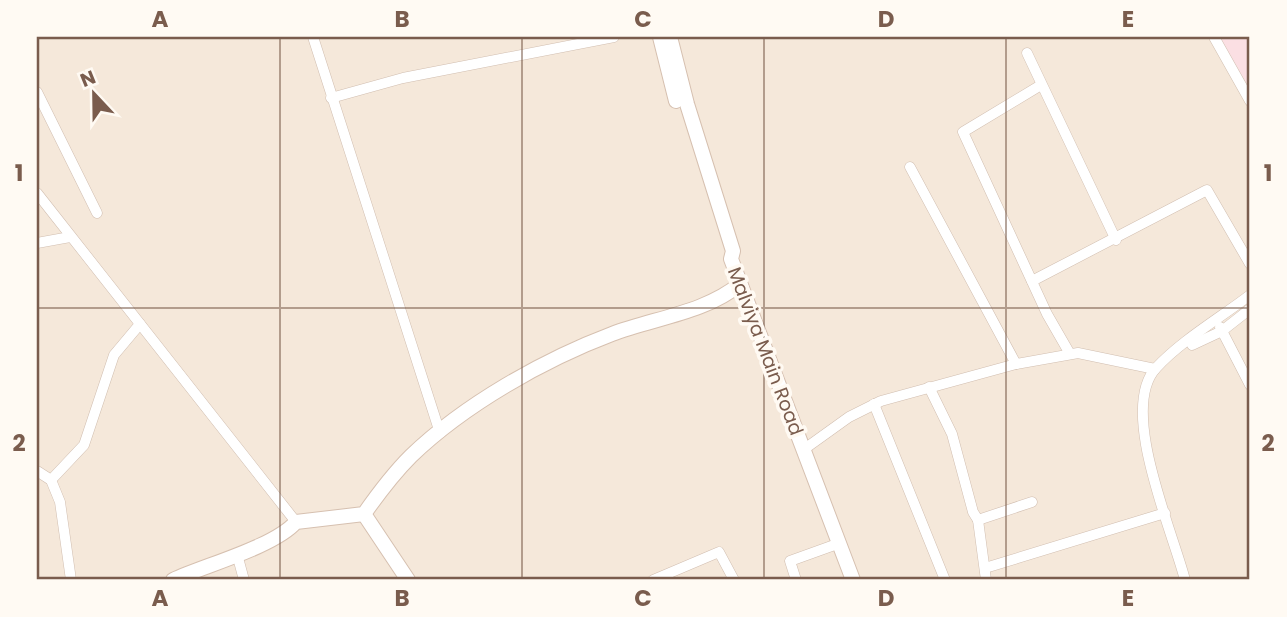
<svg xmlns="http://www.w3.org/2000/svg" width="1287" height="617" viewBox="0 0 1287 617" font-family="Poppins,sans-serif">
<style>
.residential{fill:#f5e8da}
.medical{fill:#fbdfe3}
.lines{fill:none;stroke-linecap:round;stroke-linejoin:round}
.street-casing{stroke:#d1beb0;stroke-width:11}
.secondary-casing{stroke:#d6c0b0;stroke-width:16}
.street{stroke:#fff;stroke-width:10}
.secondary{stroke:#fff;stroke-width:14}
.grid{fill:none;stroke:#7a5c4d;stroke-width:2;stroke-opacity:0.55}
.labels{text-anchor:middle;stroke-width:7;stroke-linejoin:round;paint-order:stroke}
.street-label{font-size:19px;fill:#7a5c4d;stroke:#fffaf3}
.neatline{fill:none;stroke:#7a5c4d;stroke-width:2.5}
.grid-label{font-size:23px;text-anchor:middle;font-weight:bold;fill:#7a5c4d}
</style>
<rect width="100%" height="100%" fill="#fdf6ec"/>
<rect class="residential" x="37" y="37" width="1213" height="543"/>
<polygon class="medical" points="1219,37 1250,37 1250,89"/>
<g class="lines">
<defs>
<g id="street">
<polyline points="313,37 440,433"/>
<polyline points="1214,37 1250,101"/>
<polyline points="1027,53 1116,240"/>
<polyline points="1041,85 963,132 1047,314 1070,354"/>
<polyline points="37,92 97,213"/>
<polyline points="331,98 403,78 614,37"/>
<polyline points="910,167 1016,364"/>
<polyline points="37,193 296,522"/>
<polyline points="37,243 70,237"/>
<polyline points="1032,281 1207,190 1250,264"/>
<polyline points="1220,327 1250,385"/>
<polyline points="1192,345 1222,331 1250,309"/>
<polyline points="929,387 952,434 973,512 978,520 1032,502"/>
<polyline points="874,404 945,580"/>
<polyline points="803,450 849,417 881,401 1016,364 1078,353 1155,369"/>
<polyline points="37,471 51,480 84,445 114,355 140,324"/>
<polyline points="51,480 60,502 71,580"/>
<polyline points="978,520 986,580"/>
<polyline points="237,554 244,580"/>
<polyline points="985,568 1165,513"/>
<polyline points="653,580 719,552 734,580"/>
<polyline points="796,580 790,561 840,543"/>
<path d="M1185,580C1173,532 1118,409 1156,368C1182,340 1220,318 1250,295"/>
</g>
<g id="secondary">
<polyline points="660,37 676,101"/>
<polyline points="670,37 687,104 733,251 731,259 853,580"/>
<polyline points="364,514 408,580"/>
<path d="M173,580C205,565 274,547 296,522L364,514C378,494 394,473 411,456C464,405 543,360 612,334C654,318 705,313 740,284"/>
</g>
</defs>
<use href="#street" class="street-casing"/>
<use href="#secondary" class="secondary-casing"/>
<use href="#street" class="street"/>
<use href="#secondary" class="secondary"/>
</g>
<path class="grid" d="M280,37V580M522,37V580M764,37V580M1006,37V580M37,308H1250"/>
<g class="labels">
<g class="street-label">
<text transform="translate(766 351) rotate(69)" y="7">Malviya Main Road</text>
</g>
</g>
<rect width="1287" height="617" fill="none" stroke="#fffaf3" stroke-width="77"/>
<g transform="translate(94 94) rotate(338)" stroke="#fffaf3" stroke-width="5" paint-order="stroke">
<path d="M0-5L12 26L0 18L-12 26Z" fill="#7a5c4d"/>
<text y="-10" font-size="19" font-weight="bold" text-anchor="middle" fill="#7a5c4d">N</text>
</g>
<rect x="38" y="38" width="1210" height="540" class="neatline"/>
<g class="grid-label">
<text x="160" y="27">A</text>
<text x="402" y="27">B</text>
<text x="643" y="27">C</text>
<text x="886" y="27">D</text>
<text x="1128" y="27">E</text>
<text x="19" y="181">1</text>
<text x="1268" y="181">1</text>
<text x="19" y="451">2</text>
<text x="1268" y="451">2</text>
<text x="160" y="606">A</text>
<text x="402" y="606">B</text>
<text x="643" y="606">C</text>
<text x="886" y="606">D</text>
<text x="1128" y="606">E</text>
</g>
</svg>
